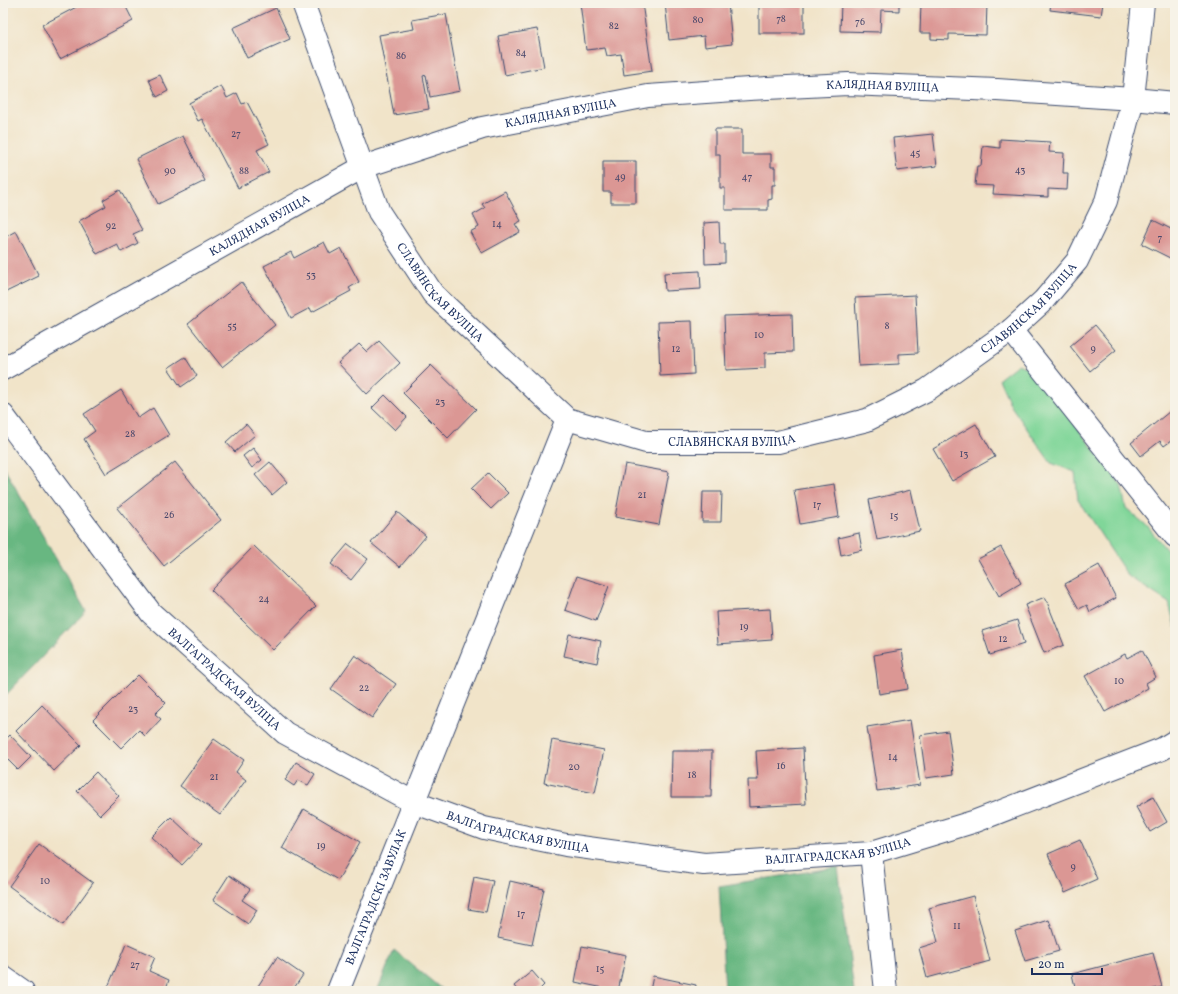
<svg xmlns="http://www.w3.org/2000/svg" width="1178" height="994" viewBox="0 0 1178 994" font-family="Vollkorn,serif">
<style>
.green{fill:#80d699;stroke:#4e827c}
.forest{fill:#68b781;stroke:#427370}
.building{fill:#db9794}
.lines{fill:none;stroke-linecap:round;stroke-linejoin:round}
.minor-casing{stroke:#3b4a6e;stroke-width:24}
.minor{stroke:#fff;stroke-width:22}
.labels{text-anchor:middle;stroke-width:3;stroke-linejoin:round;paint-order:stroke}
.number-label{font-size:10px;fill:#4b496c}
.street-label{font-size:12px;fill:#1b2f5e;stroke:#f7f3e8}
</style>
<rect width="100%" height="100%" fill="#f7f3e8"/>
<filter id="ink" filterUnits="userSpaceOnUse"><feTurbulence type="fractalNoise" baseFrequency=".025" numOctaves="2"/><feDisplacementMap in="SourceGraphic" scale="8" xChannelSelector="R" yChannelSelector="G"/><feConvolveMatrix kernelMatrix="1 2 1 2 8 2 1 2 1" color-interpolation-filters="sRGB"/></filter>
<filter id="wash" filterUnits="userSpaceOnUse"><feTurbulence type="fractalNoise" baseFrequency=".012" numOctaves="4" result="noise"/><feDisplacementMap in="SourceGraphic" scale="16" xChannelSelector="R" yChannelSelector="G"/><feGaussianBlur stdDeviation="0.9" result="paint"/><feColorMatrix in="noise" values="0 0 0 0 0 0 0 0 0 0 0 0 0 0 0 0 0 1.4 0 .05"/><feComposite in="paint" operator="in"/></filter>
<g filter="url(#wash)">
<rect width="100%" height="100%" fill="#f1e4c9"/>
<polygon class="green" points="1018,364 1034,371 1121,485 1126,508 1146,525 1175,560 1175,627 1169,603 1128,576 1078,500 1075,472 1051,463 1011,406 999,379"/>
<g class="forest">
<polygon points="3,466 86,611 3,698"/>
<polygon points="838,867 854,991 725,991 719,886"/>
<polygon points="394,950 444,991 377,991"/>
</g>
<g id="blocks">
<g class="building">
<polygon points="84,3 124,3 133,21 60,59 42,25"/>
<polygon points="580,3 642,3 652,71 624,75 621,54 607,56 605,48 586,50"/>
<polygon points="665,3 728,3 732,44 705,47 704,36 669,40"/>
<rect x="759" y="3" width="45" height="30"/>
<polygon points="841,3 899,3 899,11 881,10 880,32 840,31"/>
<polygon points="921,3 987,3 986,35 949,34 949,40 931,39 931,33 920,33"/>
<polygon points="1051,3 1103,3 1101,16 1050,10"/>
<polygon points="276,8 290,39 247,58 233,28"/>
<polygon points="446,14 460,91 430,97 426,75 423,76 429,109 394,115 379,35 414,29 412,20"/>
<polygon points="537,29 544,67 505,75 498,36"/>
<polygon points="160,75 168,91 157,97 149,80"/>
<polygon points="221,86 227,98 237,93 242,104 247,102 269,144 257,150 269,172 238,188 202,119 198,121 189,103"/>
<polygon points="715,129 742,129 742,154 771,154 771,167 775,167 775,185 772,185 772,199 768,200 768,210 725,210 725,188 720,188 720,154 715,154"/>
<polygon points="933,134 937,166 897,171 893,138"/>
<polygon points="183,136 205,181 158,204 136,159"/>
<polygon points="1000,139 1050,142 1049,152 1064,153 1063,173 1068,173 1067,190 1048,189 1048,197 993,194 994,186 975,185 977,166 981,166 983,146 1000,148"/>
<polygon points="603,161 636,161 636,203 611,203 611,192 603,192"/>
<polygon points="120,190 142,230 133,234 138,243 121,252 117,244 97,254 79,221 106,206 103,200"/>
<polygon points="505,191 521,221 515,224 520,232 482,253 470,232 479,227 473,215 485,208 482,204"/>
<polygon points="1153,220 1175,231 1175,254 1172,259 1142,244"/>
<polygon points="719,222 720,244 725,244 725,263 705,264 704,223"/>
<polygon points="16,231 39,276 6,292 3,286 3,238"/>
<polygon points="324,242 330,254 341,248 359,282 349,288 351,291 312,312 310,308 291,318 264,266 291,252 294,258"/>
<polygon points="700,271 701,289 665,291 664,273"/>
<polygon points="241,282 275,325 222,367 188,324"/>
<polygon points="915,295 918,353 899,354 899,364 859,366 855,298"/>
<polygon points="792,314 793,352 765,353 765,368 726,370 724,316"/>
<polygon points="692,321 694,374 660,376 658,322"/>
<polygon points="1095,325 1116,350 1090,371 1070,346"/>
<polygon points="379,341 400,363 367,394 338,363 359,344 367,352"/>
<polygon points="185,357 197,376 181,387 168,368"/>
<polygon points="431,365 476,409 448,438 403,393"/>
<polygon points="121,390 138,418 153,408 169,435 106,474 84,439 95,431 84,414"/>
<polygon points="385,395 407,417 395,430 372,408"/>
<polygon points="1175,407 1175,438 1164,446 1160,441 1141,456 1131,443"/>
<polygon points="246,424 255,435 235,452 226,442"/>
<polygon points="976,424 995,457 952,481 933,449"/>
<polygon points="253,448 262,460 252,468 243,456"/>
<polygon points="175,462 221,520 164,566 117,508"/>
<polygon points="270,462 287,482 272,495 255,475"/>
<polygon points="625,464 669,472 659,525 615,517"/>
<polygon points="488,473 508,493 491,509 471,489"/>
<polygon points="834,484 839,517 800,524 794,490"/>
<polygon points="911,490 920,531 877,540 869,500"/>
<polygon points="703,492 722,492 721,522 702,522"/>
<polygon points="397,512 426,536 400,567 371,543"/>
<polygon points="859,533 862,550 841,555 838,538"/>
<polygon points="348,544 368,559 351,580 331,564"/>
<polygon points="254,546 316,606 273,650 211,590"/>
<polygon points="1001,547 1021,583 999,596 978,559"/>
<polygon points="1099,565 1116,598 1090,612 1087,605 1079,609 1065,584"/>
<polygon points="577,576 609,586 596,621 565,610"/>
<polygon points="1045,597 1064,645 1044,653 1025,605"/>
<polygon points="770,609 772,640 718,644 716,612"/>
<polygon points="1017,620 1024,644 990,655 982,631"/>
<polygon points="569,634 601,641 597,663 564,656"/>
<polygon points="902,650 908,689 879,694 874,655"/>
<polygon points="1142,650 1156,677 1146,683 1148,688 1105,712 1085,676 1125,654 1127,658"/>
<polygon points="355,655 396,684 372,718 331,689"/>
<polygon points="138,675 166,703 155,714 161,719 145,736 139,730 121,748 93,720"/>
<polygon points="42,705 81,745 54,771 16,731"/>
<polygon points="910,720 920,785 877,791 867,727"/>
<polygon points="948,731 954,774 926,778 920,735"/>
<polygon points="10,735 31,757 18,770 3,755 3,742"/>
<polygon points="214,739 244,760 236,772 246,780 220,815 180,786"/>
<polygon points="552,740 604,750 595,793 544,783"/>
<polygon points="803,748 806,804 749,807 748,780 758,780 756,751"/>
<polygon points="672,751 712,751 711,797 671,797"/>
<polygon points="296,762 315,774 308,785 298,780 294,786 285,780"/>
<polygon points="96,772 119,796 100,815 77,791"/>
<polygon points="1153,797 1167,822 1150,832 1136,807"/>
<polygon points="304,809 360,842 338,880 282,848"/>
<polygon points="171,817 201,845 182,865 151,837"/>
<polygon points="1080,840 1097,879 1065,893 1048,854"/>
<polygon points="39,844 93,883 63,925 9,886"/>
<polygon points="229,875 250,889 242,900 257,910 248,924 213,900"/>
<polygon points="474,877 493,881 486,912 468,909"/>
<polygon points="510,881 544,889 532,945 498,938"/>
<polygon points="973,896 990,961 927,978 919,948 938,942 929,908"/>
<polygon points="1049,920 1059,951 1025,961 1015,931"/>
<polygon points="126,944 155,957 149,971 169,980 165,991 117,991 108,987"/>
<polygon points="582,946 626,955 618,991 575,982"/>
<polygon points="1153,953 1162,987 1145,991 1076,991 1072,974"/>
<polygon points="277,957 303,975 292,991 266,991 258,986"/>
<polygon points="532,971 544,985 538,991 518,991 514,986"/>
<polygon points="653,976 696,985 695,991 650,991"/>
</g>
</g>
</g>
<g filter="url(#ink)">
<use href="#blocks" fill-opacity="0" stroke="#3b4a6e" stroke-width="1"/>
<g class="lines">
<defs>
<g id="minor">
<path id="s1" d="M303,3L379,212L433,294L567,419L646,442H778L867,420L927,390L1011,330L1043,301L1077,261L1106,201L1133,99L1143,3"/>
<polyline points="1011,330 1175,536"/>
<path id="s2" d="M3,369L363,167L482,128L648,96L749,89L848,84L997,90L1133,99L1175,103"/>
<path id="s3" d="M3,415L151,613L285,733L413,802L484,828L566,845L704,864L871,853L976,821L1162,749L1175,741"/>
<polyline points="871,853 886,991"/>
<polyline points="3,977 23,991"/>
<path id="s4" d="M338,991L567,419"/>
</g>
</defs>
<use href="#minor" class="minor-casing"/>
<use href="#minor" class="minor"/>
</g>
</g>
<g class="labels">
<g class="number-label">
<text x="781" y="22">78</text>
<text x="698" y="23">80</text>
<text x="860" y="25">76</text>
<text x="614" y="29">82</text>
<text x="521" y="56">84</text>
<text x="401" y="59">86</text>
<text x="236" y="137">27</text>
<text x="915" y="156">45</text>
<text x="1020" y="173">43</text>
<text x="170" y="174">90</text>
<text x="244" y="174">88</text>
<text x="620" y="180">49</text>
<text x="747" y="180">47</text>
<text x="497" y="227">14</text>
<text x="111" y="229">92</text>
<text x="1160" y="241">7</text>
<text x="311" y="278">53</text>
<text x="232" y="329">55</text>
<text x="887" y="329">8</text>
<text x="759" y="338">10</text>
<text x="676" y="352">12</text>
<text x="1093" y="352">9</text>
<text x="440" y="405">23</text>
<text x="130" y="437">28</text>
<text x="964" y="457">13</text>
<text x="642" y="498">21</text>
<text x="817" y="508">17</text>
<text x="169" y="518">26</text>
<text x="894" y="519">15</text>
<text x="264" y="602">24</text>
<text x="744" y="630">19</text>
<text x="1003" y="642">12</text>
<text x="1119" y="684">10</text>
<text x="364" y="691">22</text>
<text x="133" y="712">23</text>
<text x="893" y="760">14</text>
<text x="781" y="769">16</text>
<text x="574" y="770">20</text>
<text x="692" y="778">18</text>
<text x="214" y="780">21</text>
<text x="321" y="849">19</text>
<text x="1073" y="870">9</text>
<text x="45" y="884">10</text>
<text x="521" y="917">17</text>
<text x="957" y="929">11</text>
<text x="135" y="968">27</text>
<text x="600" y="972">15</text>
</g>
<g class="street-label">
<text dy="4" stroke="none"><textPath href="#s2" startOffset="942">КАЛЯДНАЯ ВУЛІЦА</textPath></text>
<text dy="4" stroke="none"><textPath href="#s2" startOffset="618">КАЛЯДНАЯ ВУЛІЦА</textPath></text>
<text dy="4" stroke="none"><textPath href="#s2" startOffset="294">КАЛЯДНАЯ ВУЛІЦА</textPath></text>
<text dy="4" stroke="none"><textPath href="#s1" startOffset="324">СЛАВЯНСКАЯ ВУЛІЦА</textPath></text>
<text dy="4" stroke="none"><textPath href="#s1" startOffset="1008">СЛАВЯНСКАЯ ВУЛІЦА</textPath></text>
<text dy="4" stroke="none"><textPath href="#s1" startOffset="672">СЛАВЯНСКАЯ ВУЛІЦА</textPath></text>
<text dy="4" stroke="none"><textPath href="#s3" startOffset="346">ВАЛГАГРАДСКАЯ ВУЛІЦА</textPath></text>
<text dy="4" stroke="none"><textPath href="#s3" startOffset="682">ВАЛГАГРАДСКАЯ ВУЛІЦА</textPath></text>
<text dy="4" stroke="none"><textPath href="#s3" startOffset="1006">ВАЛГАГРАДСКАЯ ВУЛІЦА</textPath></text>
<text dy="4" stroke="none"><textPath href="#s4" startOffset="101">ВАЛГАГРАДСКІ ЗАВУЛАК</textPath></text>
</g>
</g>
<rect width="1178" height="994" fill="none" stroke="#f7f3e8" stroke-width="16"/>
<path d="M1032 968v6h70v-6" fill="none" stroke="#1b2f5e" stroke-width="2"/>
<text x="1038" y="968" font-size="12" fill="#1b2f5e" stroke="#f7f3e8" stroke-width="3" paint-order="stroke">20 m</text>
</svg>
